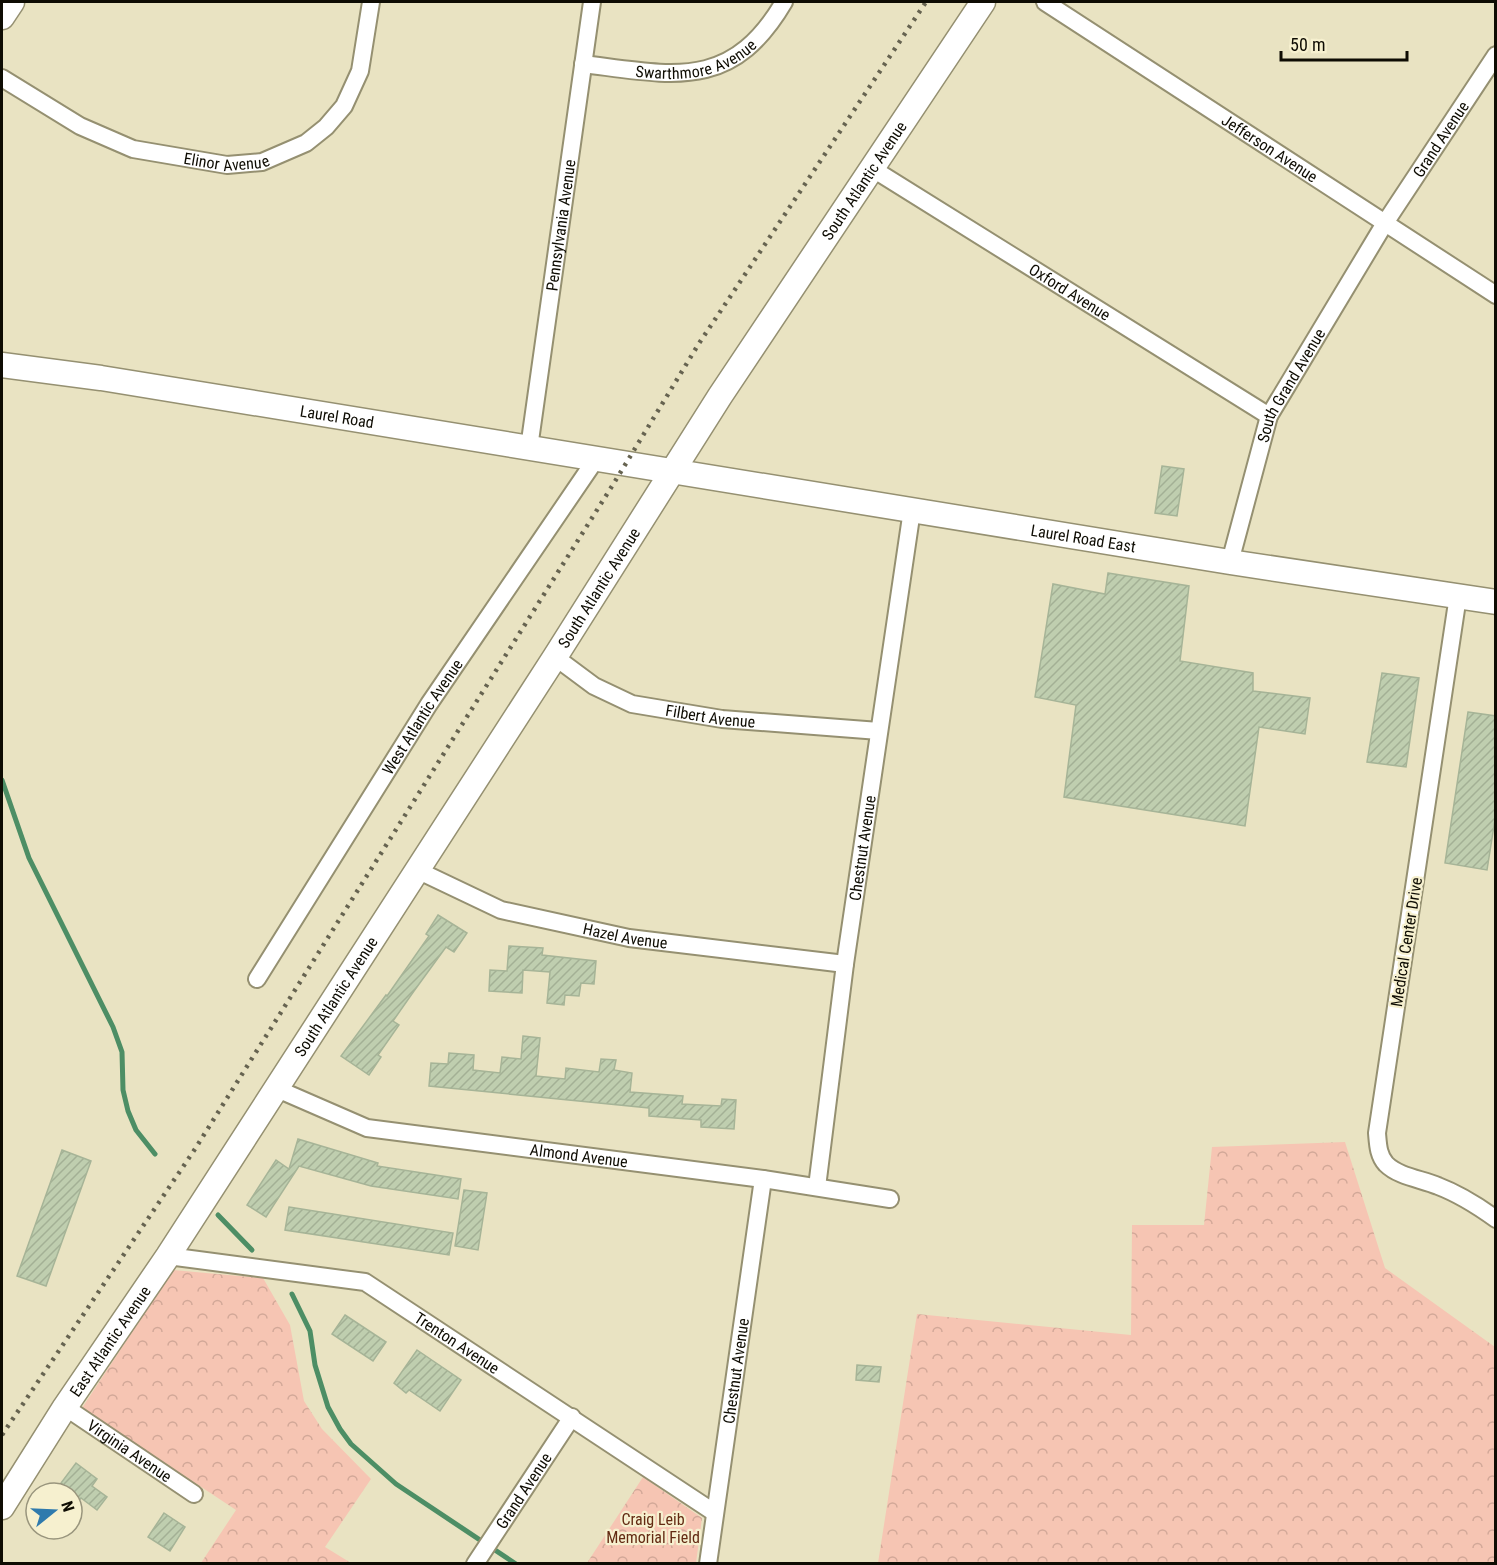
<svg xmlns="http://www.w3.org/2000/svg" width="1497" height="1565" viewBox="0 0 1497 1565" font-family="'Roboto Condensed',sans-serif">
<style>
.forest{fill:url(#forest-crowns)}
.lines{fill:none;stroke-linecap:round;stroke-linejoin:round}
.stream{stroke:#4d8e65;stroke-width:5}
.building{fill:url(#building-hatch);stroke:#a6b497;stroke-width:1.5}
.street-casing{stroke:#959071;stroke-width:20}
.secondary-casing{stroke:#959071;stroke-width:27}
.street{stroke:#fff;stroke-width:16}
.secondary{stroke:#fff;stroke-width:24}
.rail{stroke:#666350;stroke-width:4.5;stroke-dasharray:3 6;stroke-linecap:butt}
.labels{text-anchor:middle;stroke-width:4.5;stroke-linejoin:round;paint-order:stroke}
.street-label{font-size:16px;fill:#0e0c03;stroke:#f6f0cf}
.park-label{font-size:16px;fill:#632a12;stroke:#f6f0cf}
</style>
<defs>
<pattern id="forest-crowns" width="20" height="18" patternUnits="userSpaceOnUse" patternTransform="scale(1.5)"><rect width="20" height="18" fill="#f6c5b3"/><path d="M2 6a3 3 0 1 1 6 0M12 15a3 3 0 1 1 6 0" fill="none" stroke="#d2a898"/></pattern>
<pattern id="building-hatch" width="6" height="6" patternUnits="userSpaceOnUse" patternTransform="scale(1.5)"><rect width="6" height="6" fill="#bfceaf"/><path d="M-1 1l2-2M0 6l6-6M5 7l2-2" fill="none" stroke="#a3b095"/></pattern>
</defs>
<rect width="100%" height="100%" fill="#e9e3c2"/>
<g class="forest">
<polygon points="1345,1142 1385,1268 1495,1347 1495,1563 878,1563 917,1314 1131,1335 1132,1225 1204,1225 1212,1147"/>
<polygon points="173,1270 263,1278 290,1325 304,1401 322,1429 371,1479 325,1547 351,1563 201,1563 236,1510 82,1408"/>
<polygon points="643,1477 702,1518 696,1563 587,1563"/>
</g>
<g class="lines">
<g class="stream">
<polyline points="2,780 29,858 113,1027 122,1052 123,1090 128,1111 136,1130 155,1154"/>
<polyline points="218,1215 252,1250"/>
<polyline points="292,1294 310,1331 315,1365 328,1407 340,1429 351,1444 396,1484 516,1564"/>
</g>
</g>
<g class="building">
<polygon points="1162,466 1184,469 1177,516 1155,513"/>
<polygon points="1108,573 1189,586 1180,661 1253,673 1253,691 1310,698 1305,734 1259,727 1245,826 1064,797 1076,705 1035,697 1053,584 1105,594"/>
<polygon points="1382,673 1419,678 1406,767 1367,762"/>
<polygon points="1468,712 1496,716 1496,813 1487,870 1445,863"/>
<polygon points="438,915 467,933 454,952 446,947 414,991 393,1021 399,1025 378,1055 381,1057 369,1075 341,1056 386,995 387,996 429,936 426,934"/>
<polygon points="509,946 543,948 542,955 596,961 594,984 581,983 579,996 565,995 564,1005 547,1003 550,972 523,970 522,993 489,991 490,970 507,971"/>
<polygon points="523,1036 540,1038 536,1076 565,1079 566,1068 599,1072 601,1059 616,1060 614,1070 632,1073 630,1092 683,1096 682,1104 721,1106 722,1099 736,1100 734,1129 701,1127 701,1120 649,1116 649,1108 429,1086 431,1063 448,1064 449,1053 474,1055 473,1070 500,1073 502,1057 521,1059"/>
<polygon points="298,1139 378,1163 377,1166 461,1179 458,1199 371,1186 299,1166 266,1217 247,1205 276,1160 289,1169"/>
<polygon points="62,1150 91,1161 46,1286 17,1276"/>
<polygon points="464,1190 487,1193 478,1250 455,1246"/>
<polygon points="289,1207 453,1233 449,1255 285,1230"/>
<polygon points="345,1315 386,1342 373,1361 332,1334"/>
<polygon points="417,1350 461,1380 440,1411 409,1390 406,1393 394,1383"/>
<polygon points="857,1365 881,1367 879,1382 856,1380"/>
<polygon points="76,1463 97,1479 92,1486 107,1497 97,1510 81,1498 72,1509 72,1491 61,1483"/>
<polygon points="164,1513 185,1527 170,1551 148,1537"/>
</g>
<g class="lines">
<defs>
<g id="street">
<path id="s1" d="M1045,2L1496,295"/>
<path id="s2" d="M583,64C673,75 731,92 784,2"/>
<path id="s3" d="M2,78L80,126L133,149L227,165L262,162L306,143L326,127L344,106L360,71L371,2"/>
<path id="s4" d="M873,169L1269,416"/>
<path id="s5" d="M529,448L592,2"/>
<path id="s6" d="M1230,562L1269,416L1385,223L1496,55"/>
<path d="M1458,596L1377,1133C1378,1144 1378,1155 1386,1164C1399,1177 1422,1179 1438,1186C1459,1194 1478,1206 1496,1219"/>
<path id="s7" d="M555,657L594,686L632,704L722,719L879,731"/>
<path id="s8" d="M417,870L501,910L629,938L845,964"/>
<path id="s9" d="M257,979L429,704L596,459"/>
<path id="s10" d="M275,1088L367,1128L763,1179L890,1199"/>
<path id="s11" d="M817,1187L845,964L912,510"/>
<path id="s12" d="M168,1256L365,1282L715,1513"/>
<path id="s13" d="M65,1407L194,1494"/>
<path id="s14" d="M475,1564L572,1417"/>
<path id="s15" d="M708,1564L763,1179"/>
</g>
<g id="secondary">
<polyline points="2,17 12,2"/>
<path id="s16" d="M2,365L101,378L1230,562L1496,602"/>
<path id="s17" d="M2,1507L65,1407L168,1256L555,657L720,396L983,2"/>
</g>
</defs>
<use href="#street" class="street-casing"/>
<use href="#secondary" class="secondary-casing"/>
<use href="#street" class="street"/>
<use href="#secondary" class="secondary"/>
<polyline class="rail" points="2,1435 195,1149 614,483 698,345 926,2"/>
</g>
<g class="labels">
<g class="street-label">
<text dy="6" stroke="none"><textPath href="#s2" startOffset="116">Swarthmore Avenue</textPath></text>
<text dy="6" stroke="none"><textPath href="#s6" startOffset="477">Grand Avenue</textPath></text>
<text dy="6" stroke="none"><textPath href="#s1" startOffset="268">Jefferson Avenue</textPath></text>
<text dy="6" stroke="none"><textPath href="#s3" startOffset="244">Elinor Avenue</textPath></text>
<text dy="6" stroke="none"><textPath href="#s17" startOffset="1582">South Atlantic Avenue</textPath></text>
<text dy="6" stroke="none"><textPath href="#s5" startOffset="225">Pennsylvania Avenue</textPath></text>
<text dy="6" stroke="none"><textPath href="#s4" startOffset="232">Oxford Avenue</textPath></text>
<text dy="6" stroke="none"><textPath href="#s6" startOffset="188">South Grand Avenue</textPath></text>
<text dy="6" stroke="none"><textPath href="#s16" startOffset="339">Laurel Road</textPath></text>
<text dy="6" stroke="none"><textPath href="#s16" startOffset="1095">Laurel Road East</textPath></text>
<text dy="6" stroke="none"><textPath href="#s17" startOffset="1096">South Atlantic Avenue</textPath></text>
<text dy="6" stroke="none"><textPath href="#s7" startOffset="170">Filbert Avenue</textPath></text>
<text dy="6" stroke="none"><textPath href="#s9" startOffset="310">West Atlantic Avenue</textPath></text>
<text dy="6" stroke="none"><textPath href="#s11" startOffset="342">Chestnut Avenue</textPath></text>
<text dy="6" stroke="none"><textPath href="#s8" startOffset="220">Hazel Avenue</textPath></text>
<text transform="translate(1406 942) rotate(-81)" y="6">Medical Center Drive</text>
<text dy="6" stroke="none"><textPath href="#s17" startOffset="610">South Atlantic Avenue</textPath></text>
<text dy="6" stroke="none"><textPath href="#s10" startOffset="314">Almond Avenue</textPath></text>
<text dy="6" stroke="none"><textPath href="#s17" startOffset="198">East Atlantic Avenue</textPath></text>
<text dy="6" stroke="none"><textPath href="#s12" startOffset="309">Trenton Avenue</textPath></text>
<text dy="6" stroke="none"><textPath href="#s15" startOffset="195">Chestnut Avenue</textPath></text>
<text dy="6" stroke="none"><textPath href="#s13" startOffset="78">Virginia Avenue</textPath></text>
<text dy="6" stroke="none"><textPath href="#s14" startOffset="88">Grand Avenue</textPath></text>
</g>
<g class="park-label">
<text x="653" y="1525">Craig Leib<tspan x="653" dy="18">Memorial Field</tspan></text>
</g>
</g>
<rect width="1497" height="1565" fill="none" stroke="#0e0c03" stroke-width="6"/>
<g transform="translate(54 1511) rotate(72)"><circle r="28" fill="#f6f0cf" stroke="#99957d" stroke-width="1.5"/>
<path d="M0-4.5L10 22L0 15L-10 22Z" fill="#2f7aad"/>
<text y="-9" font-size="16" font-weight="bold" text-anchor="middle" fill="#0e0c03">N</text>
</g>
<path d="M1281 51v9h126v-9" fill="none" stroke="#0e0c03" stroke-width="3"/>
<text x="1290" y="51" font-size="18" fill="#0e0c03" stroke="#f6f0cf" stroke-width="4.5" paint-order="stroke">50 m</text>
</svg>
